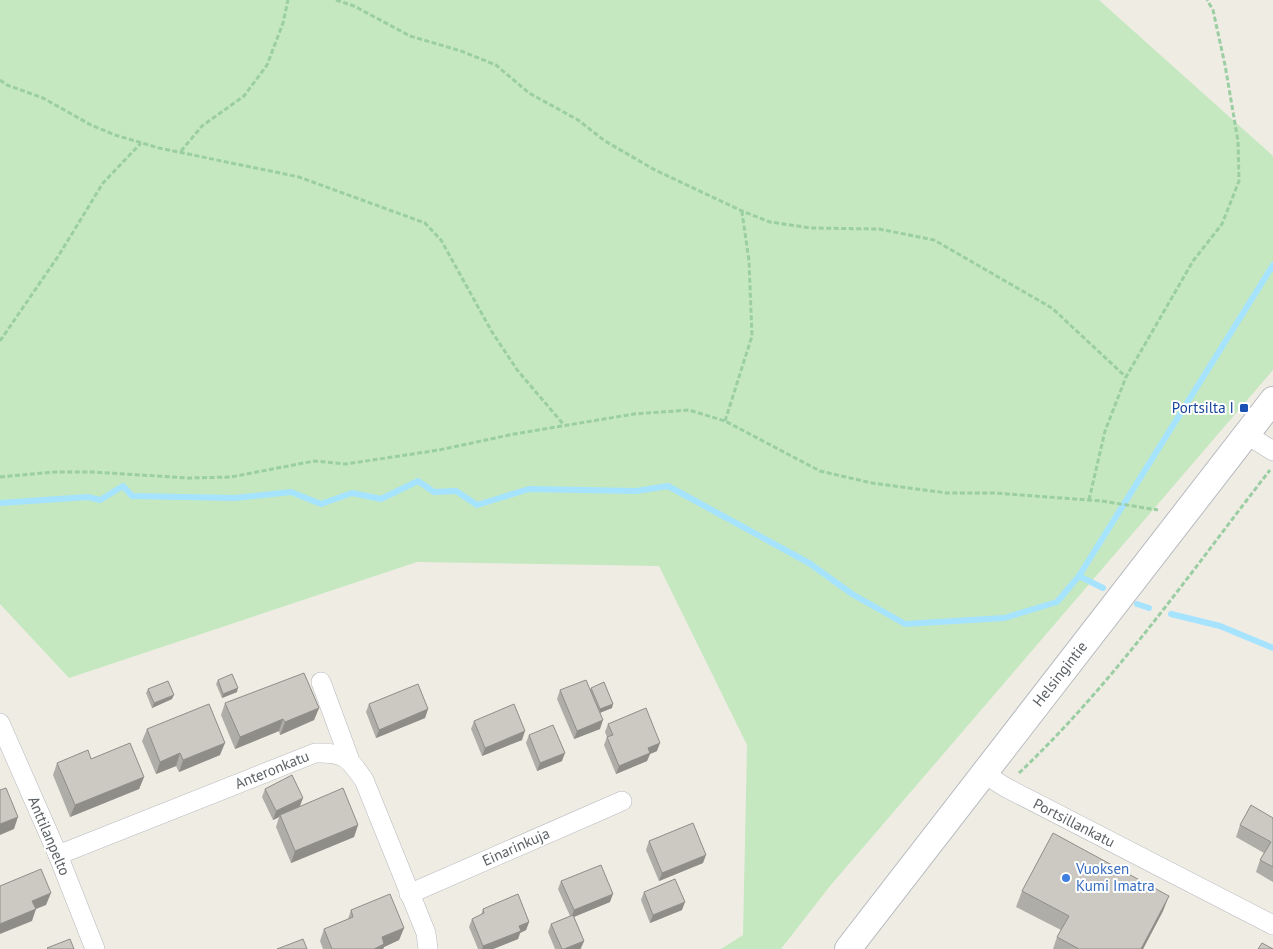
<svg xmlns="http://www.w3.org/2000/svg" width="1273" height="949" viewBox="0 0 1273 949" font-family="'PT Sans',sans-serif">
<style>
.green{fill:#c5e8c0}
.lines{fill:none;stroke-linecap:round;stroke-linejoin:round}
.stream{stroke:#a5e3ff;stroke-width:6}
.street-casing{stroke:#b5b8bc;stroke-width:20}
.secondary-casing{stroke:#b6babf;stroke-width:28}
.path{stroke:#9bcea3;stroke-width:3;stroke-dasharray:5 2.5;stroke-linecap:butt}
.street{stroke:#fff;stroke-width:19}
.secondary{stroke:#fff;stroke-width:26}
.wall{fill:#afada8}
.shaded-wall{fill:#8f8d88}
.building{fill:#ccc9c3;stroke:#8f8d88}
.transit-dot{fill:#1a4fb4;stroke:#fff;stroke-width:2}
.shop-dot{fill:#3f7fe0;stroke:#fff;stroke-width:2}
.labels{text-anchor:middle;stroke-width:4;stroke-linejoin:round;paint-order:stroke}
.transit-label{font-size:15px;fill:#164399;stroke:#fff;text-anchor:end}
.street-label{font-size:15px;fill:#5c6266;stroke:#fff}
.shop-label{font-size:15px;fill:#366cbe;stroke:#fff;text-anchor:start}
</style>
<rect width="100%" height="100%" fill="#efece4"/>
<polygon class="green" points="0,0 1099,0 1273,156 1273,370 830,886 781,949 721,949 743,935 747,745 659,566 417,562 69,678 0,604"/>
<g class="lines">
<g class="stream">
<polyline points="0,503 88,497 100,500 123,486 132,496 235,498 291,492 321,504 352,493 381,499 418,481 434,492 456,491 477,505 529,489 636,491 668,486 809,563 852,594 905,624 1004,618 1057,602 1079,576 1273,265"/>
<polyline points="1079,576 1103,588"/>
<polyline points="1137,604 1149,608"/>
<polyline points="1171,614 1220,626 1273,648"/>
</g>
<defs>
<g id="street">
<polyline points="1246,434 1273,451"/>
<polyline points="321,682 349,758"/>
<polyline points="0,723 58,855 95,949"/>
<polyline points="983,773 1005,787 1273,925"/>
<path d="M58,855L315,753C344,752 348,757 364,780L426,933L428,949"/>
<polyline points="409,894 622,801"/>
</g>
<polyline id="secondary" points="848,949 1273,400"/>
</defs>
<use href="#street" class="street-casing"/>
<use href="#secondary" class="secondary-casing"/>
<g class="path">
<polyline points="336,0 354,6 410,36 461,51 496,65 529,93 578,120 605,141 655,170 742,211 770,222 811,228 879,229 934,240 1052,308 1126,377"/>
<polyline points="0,80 7,85 43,98 91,125 115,135 159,148 299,177 425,223 441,240 492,332 518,371 564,425"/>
<polyline points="181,151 202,126 244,96 267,65 283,23 288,0"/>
<polyline points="0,341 59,255 103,183 141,143"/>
<polyline points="725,421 752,336 749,261 742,212"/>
<polyline points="0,477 54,472 92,472 189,478 231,477 314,461 346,464 439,450 514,434 634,414 689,410 725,421 820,471 872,483 947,493 994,493 1102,501 1158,510"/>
<polyline points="1089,500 1105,431 1126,377 1193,261 1222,224 1239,181 1238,141 1225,65 1213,10 1207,0"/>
<path d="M1019,773C1114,683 1190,573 1270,470"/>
</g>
<use href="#street" class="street"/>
<use href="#secondary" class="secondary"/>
</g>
<g class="wall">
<polygon points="218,680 237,692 222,698 216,684"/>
<polygon points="591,688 612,708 600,713 600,729 574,739 557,699 560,690 590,691"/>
<polygon points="148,689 172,699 152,708 146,693"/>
<polygon points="225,703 319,708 314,720 280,735 279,731 235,749 221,715"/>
<polygon points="369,704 428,709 425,718 376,738 366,712"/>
<polygon points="474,721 522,740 482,756 471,729"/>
<polygon points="608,724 657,751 650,754 647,761 616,774 604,745 607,737 605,732"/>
<polygon points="147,729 220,755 179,772 176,766 156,774 142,741"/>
<polygon points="529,735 562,761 537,771 526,743"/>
<polygon points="91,759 144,777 139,789 70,817 53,775 57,763"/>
<polygon points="265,789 300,806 358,825 354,837 291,863 276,827 279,817 273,820 262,797"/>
<polygon points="1273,818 1273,882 1256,872 1260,860 1264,853 1236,837 1240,825"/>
<polygon points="649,841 703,863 659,881 646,850"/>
<polygon points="561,881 610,902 574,917 584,941 581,949 555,949 548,932 551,924 570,916 558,889"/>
<polygon points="1022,891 1163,911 1143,949 1053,949 1057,937 1061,930 1016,907"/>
<polygon points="644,892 682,910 650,923 641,900"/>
<polygon points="483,909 529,922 526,930 520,933 518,939 493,949 478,949 469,927 472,919 481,915"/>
<polygon points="351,910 404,928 399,940 384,947 383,949 323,949 320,941 324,929 348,919"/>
</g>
<g class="shaded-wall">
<polygon points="238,688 237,692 222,698 223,694"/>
<polygon points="174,695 172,699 152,708 154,703"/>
<polygon points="613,704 612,708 599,713 600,709"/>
<polygon points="319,708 314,720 280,735 285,722"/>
<polygon points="428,709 425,718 376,738 379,730"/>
<polygon points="283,719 279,731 235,749 240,737"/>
<polygon points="603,720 600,729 574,739 577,731"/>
<polygon points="525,731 522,740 482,756 485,748"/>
<polygon points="225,743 220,755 179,772 183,760"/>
<polygon points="660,743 657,751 650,754 647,761 616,774 619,766 648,748"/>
<polygon points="180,753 176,766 156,774 160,762"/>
<polygon points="565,753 562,761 537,771 540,763"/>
<polygon points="144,777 139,789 70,817 75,805"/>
<polygon points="303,798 300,806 280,815 279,817 273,820 276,811"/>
<polygon points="18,817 14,829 0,835 0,824"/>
<polygon points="358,825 354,837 291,863 295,851"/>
<polygon points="706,855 703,863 659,881 662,873"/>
<polygon points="51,893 46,905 36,909 32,921 0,934 0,924 32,901"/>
<polygon points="613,894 610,902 571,918 574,910"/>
<polygon points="1169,896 1163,911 1143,949 1141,949"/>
<polygon points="685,902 682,910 650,923 653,915"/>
<polygon points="529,922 526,930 520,933 518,939 493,949 482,949 483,946 519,926"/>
<polygon points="404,928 399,940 384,947 383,949 374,949 382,937"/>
<polygon points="584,941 580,949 564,949"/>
</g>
<g class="building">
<polygon points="304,673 319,708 285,722 283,719 240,737 225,703"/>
<polygon points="232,674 238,688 223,694 218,680"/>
<polygon points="586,680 603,720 577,731 560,690"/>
<polygon points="168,681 174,695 154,703 148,689"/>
<polygon points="604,682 613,704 600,709 591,688"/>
<polygon points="418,684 428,709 379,730 369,704"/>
<polygon points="209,704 225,743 183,760 180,753 160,762 147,729"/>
<polygon points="514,704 525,731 485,748 474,721"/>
<polygon points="646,708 660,743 648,748 650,753 619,766 607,737 613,735 608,724"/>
<polygon points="553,725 565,753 540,763 529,735"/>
<polygon points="130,743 144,777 75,805 57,763 88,750 91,759"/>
<polygon points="292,775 303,798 276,811 265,789"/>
<polygon points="6,788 18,817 0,824 0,790"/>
<polygon points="343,788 358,825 295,851 280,815"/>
<polygon points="1251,805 1273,818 1273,867 1260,860 1271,842 1240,825"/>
<polygon points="693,823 706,855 662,873 649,841"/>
<polygon points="1053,833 1169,896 1141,949 1079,949 1057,937 1069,916 1022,891"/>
<polygon points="601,865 613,894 574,910 561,881"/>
<polygon points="41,869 51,893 32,901 36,909 0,924 0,886"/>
<polygon points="675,879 685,902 653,915 644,892"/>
<polygon points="390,894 404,928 382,937 384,944 374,949 332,949 324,929 353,917 351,910"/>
<polygon points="518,894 529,922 519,926 521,931 483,946 472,919 484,913 483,909"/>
<polygon points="573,915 584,941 564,949 562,949 551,924"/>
<polygon points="70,939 74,949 48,949 47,948"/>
<polygon points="303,939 307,949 277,949"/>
<polygon points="1262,943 1273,949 1258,949"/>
</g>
<rect class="transit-dot" x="1239" y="403" width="10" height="10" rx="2.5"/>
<circle class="shop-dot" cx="1066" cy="878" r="5"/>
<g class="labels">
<g class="transit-label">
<text x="1234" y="413">Portsilta I</text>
</g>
<g class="street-label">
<text transform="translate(1060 674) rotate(-52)" y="5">Helsingintie</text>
<text transform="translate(272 770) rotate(-22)" y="5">Anteronkatu</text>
<text transform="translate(1074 823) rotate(27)" y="5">Portsillankatu</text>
<text transform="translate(49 836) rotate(67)" y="5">Anttilanpelto</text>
<text transform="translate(516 847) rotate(-24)" y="5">Einarinkuja</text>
</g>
<g class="shop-label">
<text x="1076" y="874">Vuoksen<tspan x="1076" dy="17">Kumi Imatra</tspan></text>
</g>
</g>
</svg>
